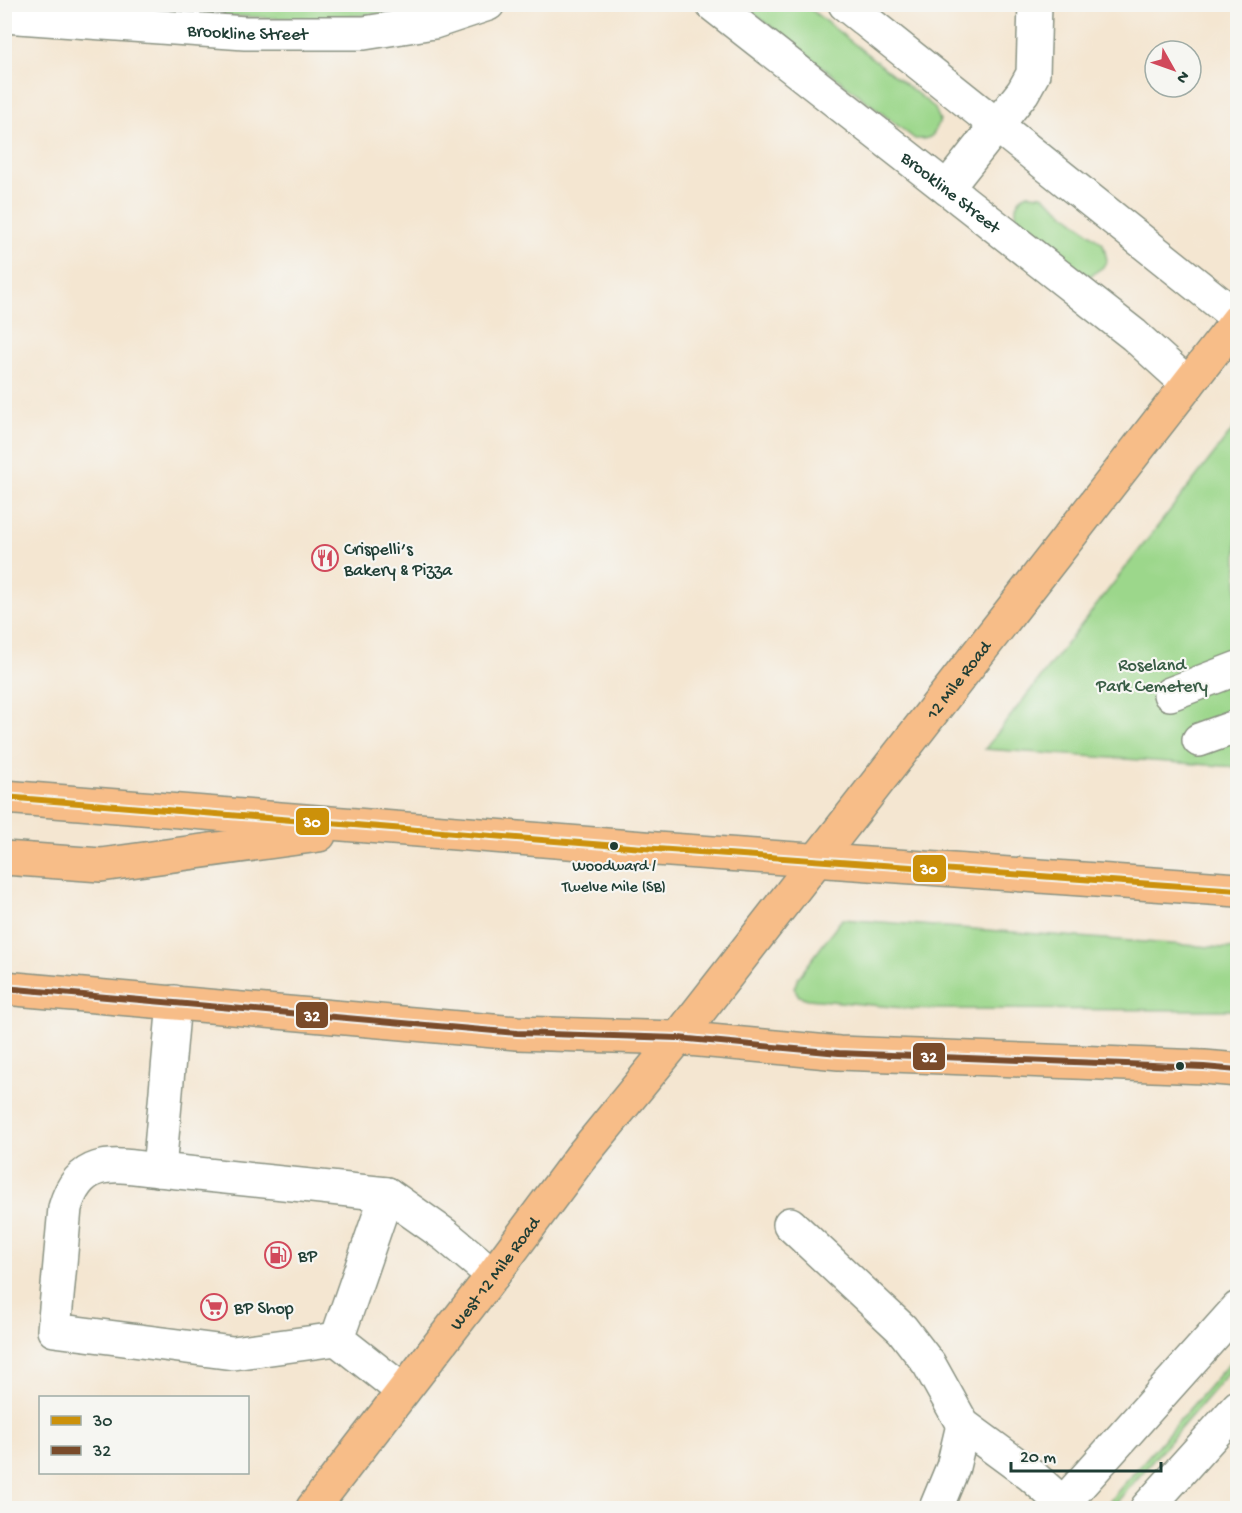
<svg xmlns="http://www.w3.org/2000/svg" width="1242" height="1513" viewBox="0 0 1242 1513" font-family="'Gochi Hand',sans-serif">
<style>
.green{fill:#9cd78b;stroke:#5e8a60;stroke-width:1.5}
.lines{fill:none;stroke-linecap:round;stroke-linejoin:round}
.minor-casing{stroke:#8a9282;stroke-width:36}
.major-casing{stroke:#8a9282;stroke-width:36}
.minor{stroke:#fff;stroke-width:33}
.major{stroke:#f7bd88;stroke-width:33}
.bus-1-casing{stroke:#f6f6f2;stroke-width:10}
.bus-2-casing{stroke:#f6f6f2;stroke-width:10}
.bus-1{stroke:#cc910a;stroke-width:6}
.bus-2{stroke:#7a4b2a;stroke-width:6}
.bus-dot{fill:#1f3d34;stroke:#f6f6f2;stroke-width:2}
.labels{text-anchor:middle;stroke-width:4.5;stroke-linejoin:round;paint-order:stroke}
.bus-label{font-size:16px;fill:#1f3d34;stroke:#f6f6f2}
.street-label{font-size:18px;fill:#1f3d34;stroke:#f6f6f2}
.poi-label{font-size:18px;fill:#1f3d34;stroke:#f6f6f2;text-anchor:start}
.park-label{font-size:18px;fill:#385c45;stroke:#f6f6f2}
.line-badge{stroke:#f6f6f2;stroke-width:2}
.badge-label{font-size:16px;text-anchor:middle;font-weight:bold;fill:#fff}
</style>
<rect width="100%" height="100%" fill="#f6f6f2"/>
<filter id="ink" filterUnits="userSpaceOnUse"><feTurbulence type="fractalNoise" baseFrequency=".0167" numOctaves="2"/><feDisplacementMap in="SourceGraphic" scale="12" xChannelSelector="R" yChannelSelector="G"/><feConvolveMatrix kernelMatrix="1 2 1 2 8 2 1 2 1" color-interpolation-filters="sRGB"/></filter>
<filter id="wash" filterUnits="userSpaceOnUse"><feTurbulence type="fractalNoise" baseFrequency=".008" numOctaves="4" result="noise"/><feDisplacementMap in="SourceGraphic" scale="24" xChannelSelector="R" yChannelSelector="G"/><feGaussianBlur stdDeviation="1.35" result="paint"/><feColorMatrix in="noise" values="0 0 0 0 0 0 0 0 0 0 0 0 0 0 0 0 0 1.4 0 .05"/><feComposite in="paint" operator="in"/></filter>
<g filter="url(#wash)">
<rect width="100%" height="100%" fill="#f4e6d1"/>
<g class="green">
<path d="M102,5H427C321,30 209,14 102,5Z"/>
<path d="M743,5H805L934,107L940,120C934,136 932,140 915,139Z"/>
<path d="M1028,194L1042,195L1103,244L1107,260L1103,267L1090,276L1079,271L1019,225C1014,212 1013,200 1028,194Z"/>
<polygon points="1237,424 1237,767 985,749"/>
<polygon points="842,919 1237,949 1237,1010 914,1009 808,999 799,996 794,988 798,978"/>
<polygon points="1237,1354 1237,1363 1116,1503 1110,1505 1109,1503 1112,1498"/>
</g>
</g>
<g filter="url(#ink)">
<g class="lines">
<defs>
<g id="minor">
<path id="s1" d="M712,4L1134,335L1188,384"/>
<polyline points="845,4 1238,318"/>
<path id="s2" d="M4,16L245,33H364L434,22L488,4"/>
<polyline points="947,188 1023,92 1033,74 1035,4"/>
<polyline points="1170,694 1238,668"/>
<polyline points="1199,740 1238,726"/>
<polyline points="174,1002 159,1170 387,1194 445,1235 493,1275"/>
<path d="M159,1170C116,1165 80,1155 65,1208L54,1330L233,1353L337,1339"/>
<polyline points="387,1194 337,1339 403,1391"/>
<polyline points="790,1224 902,1329 929,1364 963,1425 1031,1475 1068,1508"/>
<polyline points="936,1508 953,1467 963,1425"/>
<polyline points="1059,1508 1238,1308"/>
<polyline points="1147,1508 1238,1407"/>
</g>
<g id="major">
<polyline points="4,797 656,849 1238,890"/>
<polyline points="4,858 101,865 319,835"/>
<polyline points="4,988 517,1033 678,1038 839,1053 1204,1067 1238,1070"/>
<path id="s3" d="M313,1508L493,1275L580,1158L678,1038L1238,320"/>
</g>
</defs>
<use href="#minor" class="minor-casing"/>
<use href="#major" class="major-casing"/>
<use href="#minor" class="minor"/>
<use href="#major" class="major"/>
<defs>
<polyline id="bus-1" points="4,797 656,849 1238,890"/>
<polyline id="bus-2" points="4,988 517,1033 678,1038 839,1053 1204,1067 1238,1070"/>
</defs>
<use href="#bus-1" class="bus-1-casing"/>
<use href="#bus-2" class="bus-2-casing"/>
<use href="#bus-1" class="bus-1"/>
<use href="#bus-2" class="bus-2"/>
</g>
</g>
<defs>
<symbol id="restaurant-ring" viewBox="-11 -11 22 22"><circle r="9.5" fill="#f6f6f2" stroke="#d1495b" stroke-width="1.5"/><path d="M-5-6h1v4h1v-4h1v4h1v-4h1v5L-1.5 .5V6h-2V.5L-5-1ZM5-6V6H3V1.5H1.5Q1.5-4 5-6Z" fill="#d1495b"/></symbol>
<symbol id="fuel-ring" viewBox="-11 -11 22 22"><circle r="9.5" fill="#f6f6f2" stroke="#d1495b" stroke-width="1.5"/><path d="M-5.5-6h7V0h2V4h1.3V-2.5L3-4.5l.8-.8L6-3V5H2.5V1h-1V6h-7ZM-4.2-4.7v3.2H.2V-4.7Z" fill="#d1495b"/></symbol>
<symbol id="supermarket-ring" viewBox="-11 -11 22 22"><circle r="9.5" fill="#f6f6f2" stroke="#d1495b" stroke-width="1.5"/><path d="M-6-5.5h2.5l.6 2H6L4.5 2H-2.5L-4.4-4H-6ZM-1.5 3.2a1.3 1.3 0 1 0 .1 0ZM3 3.2a1.3 1.3 0 1 0 .1 0Z" fill="#d1495b"/></symbol>
</defs>
<g fill-rule="evenodd">
<use href="#restaurant-ring" x="310" y="543" width="30" height="30"/>
<use href="#fuel-ring" x="263" y="1240" width="30" height="30"/>
<use href="#supermarket-ring" x="199" y="1292" width="30" height="30"/>
</g>
<g class="bus-dot">
<circle cx="614" cy="846" r="5"/>
<circle cx="1180" cy="1066" r="5"/>
</g>
<g class="labels">
<g class="bus-label">
<text x="614" y="870">Woodward /<tspan x="614" dy="21">Twelve Mile (SB)</tspan></text>
</g>
<g class="street-label">
<text dy="6" stroke="none"><textPath href="#s2" startOffset="244">Brookline Street</textPath></text>
<text dy="6" stroke="none"><textPath href="#s1" startOffset="304">Brookline Street</textPath></text>
<text dy="6" stroke="none"><textPath href="#s3" startOffset="1050">12 Mile Road</textPath></text>
<text dy="6" stroke="none"><textPath href="#s3" startOffset="297">West 12 Mile Road</textPath></text>
</g>
<g class="poi-label">
<text x="344" y="554">Crispelli’s<tspan x="344" dy="21">Bakery &amp; Pizza</tspan></text>
<text x="298" y="1261">BP</text>
<text x="234" y="1313">BP Shop</text>
</g>
<g class="park-label">
<text x="1152" y="670">Roseland<tspan x="1152" dy="21">Park Cemetery</tspan></text>
</g>
</g>
<g class="line-badge">
<rect x="295" y="807" width="35" height="29" rx="6" fill="#cc910a"/>
<rect x="912" y="854" width="35" height="29" rx="6" fill="#cc910a"/>
<rect x="295" y="1001" width="34" height="28" rx="6" fill="#7a4b2a"/>
<rect x="912" y="1042" width="34" height="29" rx="6" fill="#7a4b2a"/>
</g>
<g class="badge-label">
<text x="312" y="827">30</text>
<text x="929" y="874">30</text>
<text x="312" y="1021">32</text>
<text x="929" y="1062">32</text>
</g>
<rect width="1242" height="1513" fill="none" stroke="#f6f6f2" stroke-width="24"/>
<rect x="39" y="1396" width="210" height="78" fill="#f6f6f2" stroke="#a0aca6" stroke-width="1.5"/>
<rect x="51" y="1416" width="30" height="9" fill="#cc910a" stroke="#a0aca6" stroke-width="1.5"/>
<text x="93" y="1426" font-size="18" fill="#1f3d34">30</text>
<rect x="51" y="1446" width="30" height="9" fill="#7a4b2a" stroke="#a0aca6" stroke-width="1.5"/>
<text x="93" y="1456" font-size="18" fill="#1f3d34">32</text>
<g transform="translate(1173 69) rotate(130)"><circle r="28" fill="#f6f6f2" stroke="#a0aca6" stroke-width="1.5"/>
<path d="M0-4.5L10 22L0 15L-10 22Z" fill="#d1495b"/>
<text y="-9" font-size="16" font-weight="bold" text-anchor="middle" fill="#1f3d34">N</text>
</g>
<path d="M1011 1462v9h150v-9" fill="none" stroke="#1f3d34" stroke-width="3"/>
<text x="1020" y="1462" font-size="18" fill="#1f3d34" stroke="#f6f6f2" stroke-width="4.5" paint-order="stroke">20 m</text>
</svg>
